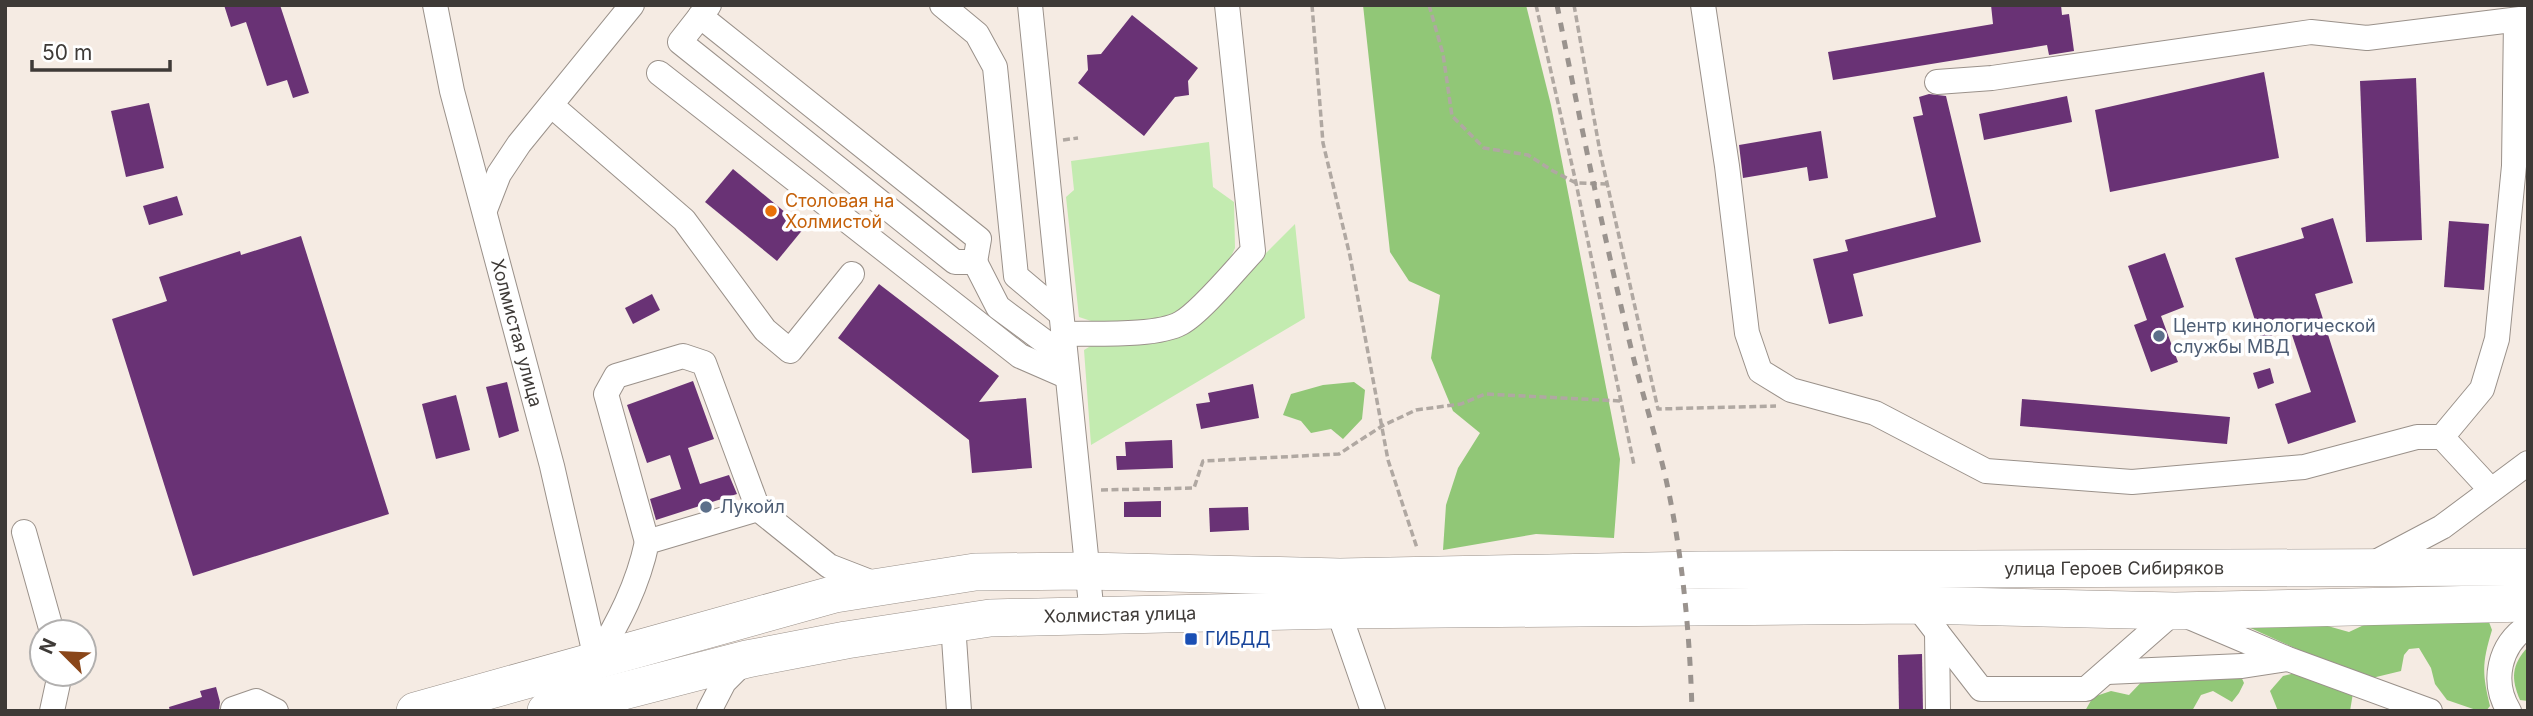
<svg xmlns="http://www.w3.org/2000/svg" width="2533" height="716" viewBox="0 0 2533 716" font-family="Inter,sans-serif">
<style>
.green{fill:#c3ebb0}
.forest{fill:#91c777}
.building{fill:#693275}
.lines{fill:none;stroke-linecap:round;stroke-linejoin:round}
.minor-casing{stroke:#9a918a;stroke-width:26}
.highway-casing{stroke:#9a918a;stroke-width:38}
.path{stroke:#b0a8a2;stroke-width:3.5;stroke-dasharray:7 3.5;stroke-linecap:butt}
.minor{stroke:#fff;stroke-width:24}
.highway{stroke:#fff;stroke-width:37}
.rail{stroke:#9a938e;stroke-width:5;stroke-dasharray:9 9;stroke-linecap:butt}
.food-dot{fill:#e8710a;stroke:#fff;stroke-width:2.5}
.service-dot{fill:#5c6f8a;stroke:#fff;stroke-width:2.5}
.transit-dot{fill:#1a4fb4;stroke:#fff;stroke-width:2.5}
.labels{text-anchor:middle;stroke-width:7;stroke-linejoin:round;paint-order:stroke}
.food-label{font-size:18px;fill:#c56008;stroke:#fff;text-anchor:start}
.service-label{font-size:18px;fill:#4e5e75;stroke:#fff;text-anchor:start}
.street-label{font-size:18px;fill:#3e3a37;stroke:#fff}
.transit-label{font-size:18px;fill:#164399;stroke:#fff;text-anchor:start}
</style>
<rect width="100%" height="100%" fill="#f5ebe3"/>
<g class="green">
<polygon points="1209,142 1213,187 1234,202 1235,248 1228,263 1188,307 1169,316 1144,320 1094,322 1079,317 1066,197 1074,190 1071,161"/>
<polygon points="1295,224 1305,318 1091,445 1084,350 1094,344 1196,323"/>
</g>
<g class="forest">
<polygon points="1363,5 1526,5 1551,105 1620,459 1614,538 1536,534 1443,550 1446,505 1458,468 1480,433 1453,411 1431,358 1440,295 1409,281 1390,252"/>
<polygon points="1354,382 1365,390 1362,419 1343,439 1331,429 1311,433 1301,421 1283,415 1291,394 1323,385"/>
<path d="M2474,616L2489,622L2492,630C2482,663 2482,673 2490,706L2486,711H2479L2447,700L2435,684L2431,668L2419,648L2409,649L2404,655L2401,671L2372,678L2328,663L2246,626L2324,625L2349,632L2381,617Z"/>
<path d="M2528,647V701L2520,700C2511,679 2511,665 2528,647Z"/>
<polygon points="2307,670 2353,693 2350,711 2278,711 2270,691 2283,676"/>
<polygon points="2239,672 2244,683 2239,693 2232,702 2213,691 2201,695 2192,711 2085,711 2093,697 2111,691 2129,695 2149,674"/>
</g>
<g class="building">
<polygon points="224,5 280,5 309,93 293,98 287,80 267,86 246,22 231,27"/>
<polygon points="1991,5 2061,5 2062,15 2069,14 2074,51 2049,55 2047,45 1833,80 1828,52 1993,24"/>
<polygon points="1132,15 1198,68 1188,81 1189,95 1175,97 1144,136 1078,83 1088,70 1087,55 1101,54"/>
<polygon points="2264,72 2279,158 2110,192 2095,110"/>
<polygon points="2416,78 2422,240 2366,242 2360,81"/>
<polygon points="1929,94 1946,96 1981,242 1853,274 1863,316 1829,324 1813,259 1848,251 1845,240 1936,217 1913,117 1923,115 1919,97"/>
<polygon points="2067,96 2072,122 1984,140 1979,114"/>
<polygon points="149,103 164,168 126,177 111,111"/>
<polygon points="1821,131 1828,178 1809,181 1807,167 1743,178 1739,145"/>
<polygon points="733,169 804,228 777,261 705,202"/>
<polygon points="177,196 183,215 149,225 143,206"/>
<polygon points="2333,218 2353,283 2315,294 2356,422 2288,444 2275,404 2311,392 2290,329 2261,339 2235,258 2304,238 2301,228"/>
<polygon points="2449,221 2489,224 2484,290 2444,287"/>
<polygon points="301,236 389,514 193,576 112,319 167,301 159,277 240,251 241,255"/>
<polygon points="2165,253 2184,307 2161,316 2178,362 2151,372 2134,325 2147,320 2128,266"/>
<polygon points="879,284 999,376 979,402 1026,398 1032,468 972,473 969,440 838,338"/>
<polygon points="652,294 660,310 633,324 625,308"/>
<polygon points="2270,368 2274,383 2258,389 2253,373"/>
<polygon points="693,381 714,439 688,448 700,484 729,475 737,494 656,520 650,499 681,489 670,455 647,463 627,405"/>
<polygon points="507,382 519,431 499,438 486,387"/>
<polygon points="1253,384 1259,418 1201,429 1196,404 1210,402 1208,393"/>
<polygon points="456,395 470,450 436,459 422,404"/>
<polygon points="2022,399 2230,417 2227,444 2020,426"/>
<polygon points="1172,440 1173,468 1117,470 1116,456 1126,456 1125,442"/>
<polygon points="1161,501 1161,517 1124,517 1124,502"/>
<polygon points="1248,507 1249,530 1210,532 1209,508"/>
<polygon points="1922,654 1923,711 1899,711 1898,655"/>
<polygon points="216,687 220,702 219,711 170,711 169,707 202,697 200,691"/>
</g>
<g class="lines">
<defs>
<g id="minor">
<path id="s1" d="M435,5L452,91L552,466L596,659"/>
<polyline points="709,5 680,42 955,262 975,262 998,307 1064,356"/>
<polyline points="942,5 977,34 995,67 1016,276 1061,314"/>
<polyline points="1030,5 1092,615"/>
<polyline points="1703,5 1727,166 1747,333 1760,371 1791,390 1875,413 1986,471 2132,482 2304,467 2417,437 2442,437 2491,490"/>
<polyline points="700,16 979,239 975,262"/>
<polyline points="659,73 1020,356 1066,376"/>
<polyline points="1937,82 1992,78 2311,32 2367,38 2528,18"/>
<polyline points="551,105 684,220 765,330 790,351 852,274"/>
<polyline points="485,210 499,174 519,144 632,5"/>
<path d="M1063,334C1092,333 1156,337 1181,323C1201,312 1236,269 1253,251L1227,5"/>
<polyline points="2442,437 2482,389 2497,339 2514,166 2516,20"/>
<polyline points="24,532 52,632"/>
<polyline points="647,542 606,394 616,376 683,356 704,363 758,509"/>
<polyline points="2370,565 2442,527 2528,463"/>
<polyline points="1916,605 1981,689 2086,689 2175,611 2288,659 2430,711"/>
<polyline points="1338,610 1373,711"/>
<polyline points="953,624 959,711"/>
<polyline points="1937,632 1938,711"/>
<path d="M596,659C619,622 638,585 647,542L758,509L829,566L878,585"/>
<polyline points="2107,672 2242,666 2287,659"/>
<polyline points="233,709 256,701 276,711"/>
<polyline points="52,711 60,674"/>
<polyline points="709,711 724,682 745,661"/>
<path d="M2509,711C2491,682 2499,645 2528,626"/>
</g>
<g id="highway">
<path id="s2" d="M415,711L835,594L975,572L1086,571L1340,577L1699,570L2528,567"/>
<path id="s3" d="M546,711L747,659L846,640L990,618L1338,610L1916,605L2175,611L2528,603"/>
</g>
</defs>
<use href="#minor" class="minor-casing"/>
<use href="#highway" class="highway-casing"/>
<g class="path">
<polyline points="1312,5 1323,143 1350,256 1388,460 1417,548"/>
<polyline points="1429,5 1443,54 1452,116 1484,148 1528,155 1553,171 1576,183 1607,184"/>
<polyline points="1536,5 1576,183 1634,465"/>
<polyline points="1574,5 1600,152 1658,409 1776,406"/>
<polyline points="1063,140 1078,138"/>
<polyline points="1101,490 1194,488 1203,461 1339,454 1382,426 1416,410 1461,404 1485,394 1621,401"/>
</g>
<use href="#minor" class="minor"/>
<use href="#highway" class="highway"/>
<path class="rail" d="M1557,5C1580,121 1604,237 1632,352C1642,393 1655,433 1665,475C1682,549 1690,635 1692,711"/>
</g>
<circle class="food-dot" cx="771" cy="211" r="7"/>
<g class="service-dot">
<circle cx="2159" cy="336" r="7"/>
<circle cx="706" cy="507" r="7"/>
</g>
<rect class="transit-dot" x="1184" y="632" width="14" height="14" rx="3.5"/>
<g class="labels">
<g class="food-label">
<text x="785" y="207">Столовая на<tspan x="785" dy="21">Холмистой</tspan></text>
</g>
<g class="service-label">
<text x="2173" y="332">Центр кинологической<tspan x="2173" dy="21">службы МВД</tspan></text>
<text x="720" y="513">Лукойл</text>
</g>
<g class="street-label">
<text dy="6" stroke="none"><textPath href="#s1" startOffset="338">Холмистая улица</textPath></text>
<text dy="6" stroke="none"><textPath href="#s2" startOffset="1717">улица Героев Сибиряков</textPath></text>
<text dy="6" stroke="none"><textPath href="#s3" startOffset="584">Холмистая улица</textPath></text>
</g>
<g class="transit-label">
<text x="1205" y="645">ГИБДД</text>
</g>
</g>
<rect width="2533" height="716" fill="none" stroke="#3e3a37" stroke-width="14"/>
<g transform="translate(63 653) rotate(294)"><circle r="33" fill="#ffffff" stroke="#b2b0af" stroke-width="2"/>
<path d="M0-5L12 26L0 18L-12 26Z" fill="#8a4619"/>
<text y="-10" font-size="19" font-weight="bold" text-anchor="middle" fill="#3e3a37">N</text>
</g>
<path d="M32 60v10h138v-10" fill="none" stroke="#3e3a37" stroke-width="3.5"/>
<text x="42" y="60" font-size="21" fill="#3e3a37" stroke="#ffffff" stroke-width="5" paint-order="stroke">50 m</text>
</svg>
